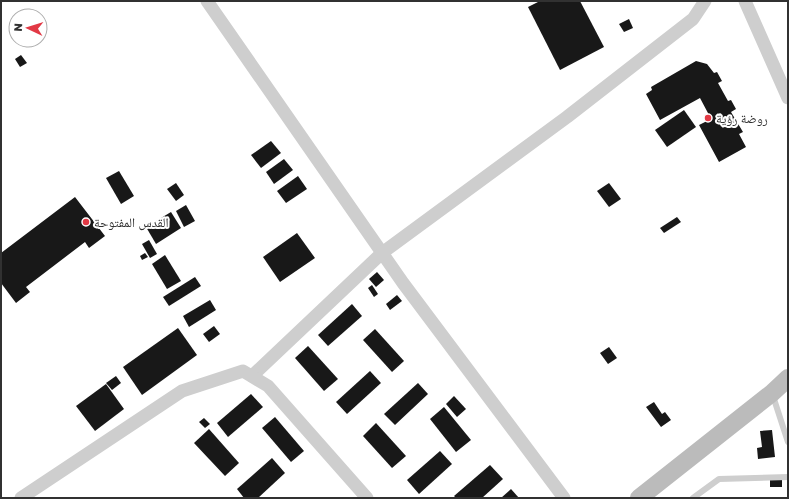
<svg xmlns="http://www.w3.org/2000/svg" width="789" height="499" viewBox="0 0 789 499" font-family="'Golos Text','Noto Naskh Arabic',sans-serif">
<style>
.building{fill:#181818}
.lines{fill:none;stroke-linecap:round;stroke-linejoin:round}
.service{stroke:#cecece;stroke-width:6}
.minor{stroke:#cecece;stroke-width:13}
.secondary{stroke:#bbb;stroke-width:18}
.poi-dot{fill:#e23945;stroke:#fff;stroke-width:1.5}
.labels{text-anchor:middle;stroke-width:4;stroke-linejoin:round;paint-order:stroke}
.poi-label{font-size:13px;fill:#313131;stroke:#fff;text-anchor:start}
</style>
<rect width="100%" height="100%" fill="#fff"/>
<g class="building">
<polygon points="540,1 580,1 604,47 560,70 528,7"/>
<polygon points="629,19 633,28 624,32 619,24"/>
<polygon points="21,55 27,63 20,67 15,59"/>
<polygon points="696,61 707,64 714,73 717,72 722,81 718,83 728,101 731,100 736,109 731,112 743,132 739,134 746,147 719,162 699,125 709,120 707,117 709,115 700,98 660,120 646,94 652,90 651,87"/>
<polygon points="684,110 696,127 667,147 655,130"/>
<polygon points="271,141 281,153 261,168 251,155"/>
<polygon points="284,159 293,170 274,184 266,172"/>
<polygon points="119,171 134,196 121,204 106,178"/>
<polygon points="298,176 307,189 286,203 277,191"/>
<polygon points="176,183 184,195 176,201 167,189"/>
<polygon points="609,183 621,199 609,207 597,191"/>
<polygon points="75,197 105,236 89,248 85,242 26,287 30,292 16,303 1,283 1,253"/>
<polygon points="186,205 195,221 184,227 176,211"/>
<polygon points="171,212 181,228 156,244 146,227"/>
<polygon points="677,217 681,222 664,233 660,228"/>
<polygon points="297,233 315,258 280,282 263,257"/>
<polygon points="149,240 157,254 150,258 142,244"/>
<polygon points="145,253 148,257 142,260 140,256"/>
<polygon points="165,255 181,281 167,289 152,264"/>
<polygon points="377,272 384,280 376,287 369,279"/>
<polygon points="195,277 201,286 169,306 163,297"/>
<polygon points="372,285 378,294 374,297 368,288"/>
<polygon points="397,295 402,301 390,310 386,304"/>
<polygon points="210,300 216,310 189,327 183,316"/>
<polygon points="352,304 362,316 328,346 318,335"/>
<polygon points="214,326 220,334 209,342 203,334"/>
<polygon points="178,328 197,355 142,395 123,367"/>
<polygon points="375,329 404,361 392,372 363,340"/>
<polygon points="308,346 338,379 324,391 295,358"/>
<polygon points="609,347 617,358 608,364 600,353"/>
<polygon points="370,371 381,383 347,414 336,402"/>
<polygon points="116,376 121,383 112,390 106,383"/>
<polygon points="418,383 428,394 395,425 384,414"/>
<polygon points="106,384 124,409 95,431 76,406"/>
<polygon points="251,394 263,407 228,437 217,423"/>
<polygon points="454,396 466,409 457,417 446,404"/>
<polygon points="654,402 662,414 665,412 671,420 661,427 646,407"/>
<polygon points="444,407 471,440 456,452 430,419"/>
<polygon points="275,417 304,451 291,462 262,428"/>
<polygon points="204,418 210,424 205,428 199,422"/>
<polygon points="376,423 406,456 392,468 363,436"/>
<polygon points="209,429 239,463 225,476 194,443"/>
<polygon points="772,430 775,457 758,459 757,448 762,447 760,431"/>
<polygon points="440,451 452,464 419,494 407,480"/>
<polygon points="272,458 285,473 258,498 244,498 237,489"/>
<polygon points="490,465 503,479 482,498 456,498 454,496"/>
<rect x="770" y="479" width="12" height="8"/>
<polygon points="511,489 519,498 501,498"/>
</g>
<g class="lines">
<g class="service">
<polyline points="773,396 788,442"/>
<polyline points="693,498 719,479 788,477"/>
</g>
<g class="minor">
<polyline points="207,1 403,283 564,498"/>
<polyline points="745,1 788,98"/>
<polyline points="252,376 382,253 567,117 693,19 705,1"/>
<polyline points="21,498 182,391 243,371 268,386 367,498"/>
</g>
<polyline class="secondary" points="639,498 772,393 788,378"/>
</g>
<g class="poi-dot">
<circle cx="708" cy="118" r="4"/>
<circle cx="86" cy="222" r="4"/>
</g>
<g class="labels">
<g class="poi-label">
<text x="716" y="123">روضة رؤية</text>
<text x="94" y="227">القدس المفتوحة</text>
</g>
</g>
<rect width="789" height="499" fill="none" stroke="#313131" stroke-width="4"/>
<g transform="translate(28 28) rotate(274)"><circle r="19" fill="#ffffff" stroke="#adadad"/>
<path d="M0-3L7 15L0 10L-7 15Z" fill="#e23945"/>
<text y="-6" font-size="11" font-weight="bold" text-anchor="middle" fill="#313131">N</text>
</g>
</svg>
